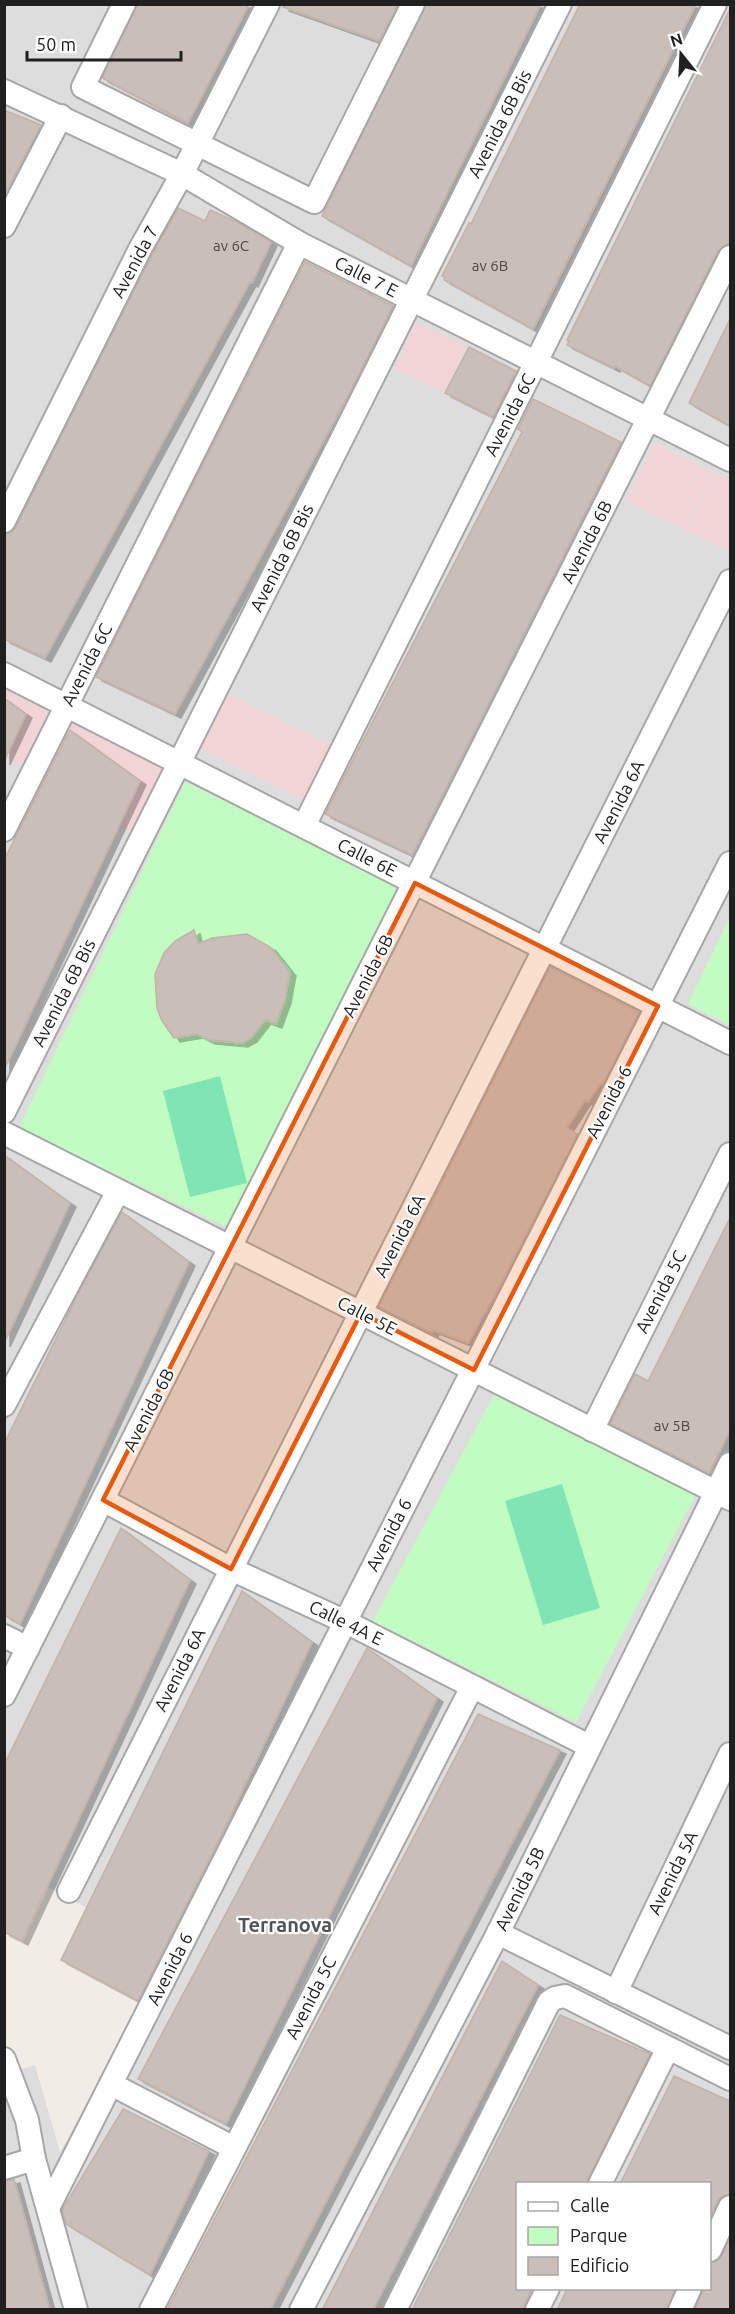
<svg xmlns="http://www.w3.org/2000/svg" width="735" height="2314" viewBox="0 0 735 2314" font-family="Ubuntu,sans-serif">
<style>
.residential{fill:#dedddd;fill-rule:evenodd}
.commercial{fill:#f3d4d6}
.park{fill:#c1fdc1}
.pitch{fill:#7fe5b5}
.building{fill:#cabeb9;stroke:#c4b2a7;stroke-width:1.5;filter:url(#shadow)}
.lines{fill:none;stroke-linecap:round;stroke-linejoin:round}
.minor-casing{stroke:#a7a7a7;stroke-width:26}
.minor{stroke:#fff;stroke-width:22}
.marked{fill:#e8590c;fill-opacity:0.2;stroke:#e8590c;stroke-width:4.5;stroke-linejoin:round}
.labels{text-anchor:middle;stroke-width:4.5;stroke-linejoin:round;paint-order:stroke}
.number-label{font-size:15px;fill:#4a4846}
.street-label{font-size:18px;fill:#202020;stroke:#fff}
.neighbourhood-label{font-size:20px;font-weight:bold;fill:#535353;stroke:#fff}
</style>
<defs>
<filter id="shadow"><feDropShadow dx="6" dy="4" stdDeviation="0" flood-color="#0004"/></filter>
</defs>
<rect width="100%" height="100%" fill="#f1ede6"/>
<path class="residential" d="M5,5H730V2309H5L4,2075L35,2065L60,2152L175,1956L5,1864ZM518,2184H710V2288H518Z"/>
<g class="commercial">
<polygon points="416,323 466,346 444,392 394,368"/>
<polygon points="655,442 713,473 685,529 626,501"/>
<polygon points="714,473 730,482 730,551 686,530"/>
<polygon points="4,684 57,711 27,768 5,756"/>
<polygon points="223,692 335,748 307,801 196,746"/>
<polygon points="64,721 171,772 140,836 31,784"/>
</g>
<g class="park">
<polygon points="185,782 410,890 233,1230 19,1128"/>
<polygon points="730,917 730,1025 688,1004"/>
<polygon points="496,1391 696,1494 576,1722 373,1621"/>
</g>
<g class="pitch">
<polygon points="220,1076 247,1183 190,1197 163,1091"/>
<polygon points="562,1484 600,1608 543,1625 505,1501"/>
</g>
<g class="building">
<polygon points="137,4 249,4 188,123 102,78"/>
<polygon points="284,4 398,4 379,41 283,7"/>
<polygon points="426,4 541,4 411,266 322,216"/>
<polygon points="580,4 696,4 533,329 444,280 445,277 442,276 469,223 471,224"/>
<polygon points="730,9 730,239 728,244 718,251 650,386 615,366 614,368 567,345 569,341 567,340"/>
<polygon points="4,110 41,125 4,196"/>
<polygon points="178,208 205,221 210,210 239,223 271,242 252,283 250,282 45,658 4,639 4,534 11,533 16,527 152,255"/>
<polygon points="305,262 393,306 348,396 175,714 96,677"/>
<polygon points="730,319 730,426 689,403"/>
<polygon points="469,347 516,371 493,417 445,393"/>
<polygon points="533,399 621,442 412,855 325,814 522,432 518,429"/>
<polygon points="4,698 26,714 4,761"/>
<polygon points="70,730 140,781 4,1070 4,860"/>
<polygon points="194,930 198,944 212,938 247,934 270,947 290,972 285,999 276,1024 265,1020 251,1038 242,1043 209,1040 197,1034 174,1038 162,1021 157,1008 155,974 164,953 175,941"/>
<polygon points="550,967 639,1012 603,1084 601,1083 588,1102 585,1100 567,1128 577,1134 575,1139 504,1278 468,1343 433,1330 432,1333 379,1307"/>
<polygon points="4,1155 70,1203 4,1343"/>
<polygon points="122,1212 189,1262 20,1624 4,1615 4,1444 77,1296"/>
<polygon points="730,1218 730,1430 709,1473 610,1424 635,1374 648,1381"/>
<polygon points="121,1528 190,1580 22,1941 4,1932 4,1765"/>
<polygon points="242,1591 312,1642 222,1834 138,2001 61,1960"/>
<polygon points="367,1648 437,1698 226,2124 138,2079"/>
<polygon points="478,1714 560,1750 270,2310 167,2310"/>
<polygon points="502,1961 538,1985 373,2310 322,2310"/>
<polygon points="560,2015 650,2054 588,2179 585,2184 518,2184 518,2289 532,2289 522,2310 412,2310"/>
<polygon points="674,2076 730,2101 730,2194 723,2196 718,2201 710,2219 710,2184 620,2184"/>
<polygon points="123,2109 209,2151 150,2275 66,2224 62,2210"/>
<polygon points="14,2179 50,2310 4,2310 4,2181"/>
<polygon points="730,2238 730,2310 695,2310 703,2289 710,2289 710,2263 717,2261 722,2256"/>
<polygon points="567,2289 675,2289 667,2310 557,2310"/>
</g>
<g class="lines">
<defs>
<g id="minor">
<polyline points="124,4 83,87 314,202 413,4"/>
<polyline points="4,91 182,174 299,243 730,460"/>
<polyline points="4,226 61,116"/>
<polyline points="4,521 140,249 182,174 268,4"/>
<polyline points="4,674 730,1043"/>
<polyline points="304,826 715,4"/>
<polyline points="4,830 299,243"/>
<polyline points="4,1112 560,4"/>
<polyline points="4,1133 730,1499"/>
<polyline points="4,1405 118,1191"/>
<polyline points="592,1430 730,1154"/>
<polyline points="103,1500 231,1569 346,1622 589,1746"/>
<polyline points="4,1636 28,1648"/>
<polyline points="4,1695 730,257"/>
<polyline points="69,1891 730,581"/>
<polyline points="498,1933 730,2048"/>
<polyline points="616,1992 730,1754"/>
<polyline points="4,2059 27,2120 34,2159 76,2310"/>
<polyline points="111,2084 234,2148"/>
<polyline points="4,2168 34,2159"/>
<polyline points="600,2184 668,2048"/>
<polyline points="48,2208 730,863"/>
<polyline points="710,2250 730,2207"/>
<polyline points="151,2310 472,1687"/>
<polyline points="301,2310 498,1933 730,1464"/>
<polyline points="395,2310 549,2002 555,1998 565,1996 730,2079"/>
<polyline points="537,2310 548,2288"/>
<polyline points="680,2310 690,2288"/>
</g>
</defs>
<use href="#minor" class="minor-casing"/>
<use href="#minor" class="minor"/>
</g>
<path class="marked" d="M415,883L658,1006L474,1370L361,1313L231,1569L103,1500Z"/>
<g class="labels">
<g class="number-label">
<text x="231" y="251">av 6C</text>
<text x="490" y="271">av 6B</text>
<text x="672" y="1431">av 5B</text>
</g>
<g class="street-label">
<text transform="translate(500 124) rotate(-63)" y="6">Avenida 6B Bis</text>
<text transform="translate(135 262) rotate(-62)" y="6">Avenida 7</text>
<text transform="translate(366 277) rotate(27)" y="6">Calle 7 E</text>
<text transform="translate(510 415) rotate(-63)" y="6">Avenida 6C</text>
<text transform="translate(587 542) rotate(-63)" y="6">Avenida 6B</text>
<text transform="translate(282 558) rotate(-63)" y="6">Avenida 6B Bis</text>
<text transform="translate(87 665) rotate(-63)" y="6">Avenida 6C</text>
<text transform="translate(619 802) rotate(-63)" y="6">Avenida 6A</text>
<text transform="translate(367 858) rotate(27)" y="6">Calle 6E</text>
<text transform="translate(368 976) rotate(-63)" y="6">Avenida 6B</text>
<text transform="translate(64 993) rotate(-63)" y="6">Avenida 6B Bis</text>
<text transform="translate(609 1102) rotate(-63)" y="6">Avenida 6</text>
<text transform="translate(400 1236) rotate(-63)" y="6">Avenida 6A</text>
<text transform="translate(661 1292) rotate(-63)" y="6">Avenida 5C</text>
<text transform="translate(367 1316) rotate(27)" y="6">Calle 5E</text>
<text transform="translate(149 1410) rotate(-63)" y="6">Avenida 6B</text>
<text transform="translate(389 1535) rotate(-63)" y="6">Avenida 6</text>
<text transform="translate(346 1623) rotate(26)" y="6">Calle 4A E</text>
<text transform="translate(180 1670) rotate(-63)" y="6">Avenida 6A</text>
<text transform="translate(673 1873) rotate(-64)" y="6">Avenida 5A</text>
<text transform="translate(520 1889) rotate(-64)" y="6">Avenida 5B</text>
<text transform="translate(170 1969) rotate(-63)" y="6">Avenida 6</text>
<text transform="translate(311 1998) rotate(-63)" y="6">Avenida 5C</text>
</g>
<g class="neighbourhood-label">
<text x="285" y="1932">Terranova</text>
</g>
</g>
<rect width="735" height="2314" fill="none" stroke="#202020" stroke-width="12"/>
<rect x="516" y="2182" width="195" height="108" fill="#ffffff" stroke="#a6a6a6" stroke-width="1.5"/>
<rect x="528" y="2202" width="30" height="9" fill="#ffffff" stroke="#a6a6a6" stroke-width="1.5"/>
<text x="570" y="2212" font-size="18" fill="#202020">Calle</text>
<rect x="528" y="2227" width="30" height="18" fill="#c1fdc1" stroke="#a6a6a6" stroke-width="1.5"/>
<text x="570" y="2242" font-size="18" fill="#202020">Parque</text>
<rect x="528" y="2257" width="30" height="18" fill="#cabeb9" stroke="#a6a6a6" stroke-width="1.5"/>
<text x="570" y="2272" font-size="18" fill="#202020">Edificio</text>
<g transform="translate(681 54) rotate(342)" stroke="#ffffff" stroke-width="4.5" paint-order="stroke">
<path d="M0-4.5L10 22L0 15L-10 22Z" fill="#202020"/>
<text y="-9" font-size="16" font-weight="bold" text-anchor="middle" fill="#202020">N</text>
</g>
<path d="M27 51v9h154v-9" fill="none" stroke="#202020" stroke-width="3"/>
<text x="36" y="51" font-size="18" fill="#202020" stroke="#ffffff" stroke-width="4.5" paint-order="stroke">50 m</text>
</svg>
